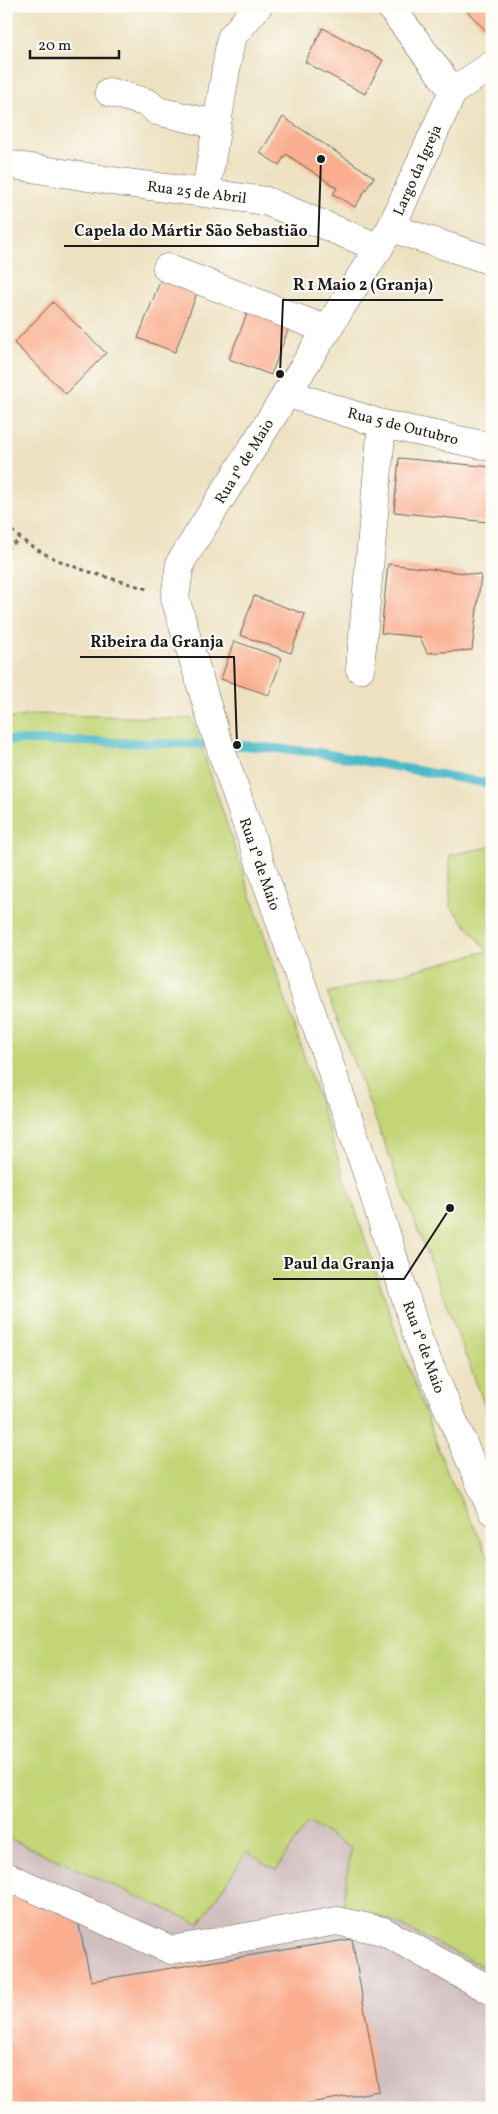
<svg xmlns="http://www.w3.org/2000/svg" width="498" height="2114" viewBox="0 0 498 2114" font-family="Vollkorn,serif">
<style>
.industrial{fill:#d1bfbf}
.green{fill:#c3d577;stroke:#70784a}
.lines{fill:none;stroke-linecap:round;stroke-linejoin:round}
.stream{stroke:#4cb9c8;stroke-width:9}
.building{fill:#faae8f}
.minor-casing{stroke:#656156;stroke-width:29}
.path{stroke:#656156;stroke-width:3;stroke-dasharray:4 4;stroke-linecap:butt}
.minor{stroke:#fff;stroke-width:28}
.labels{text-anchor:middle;stroke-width:4;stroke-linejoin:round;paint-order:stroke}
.street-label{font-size:15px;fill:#1c1c1c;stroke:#fdfcf7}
.leader{fill:none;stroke:#1c1c1c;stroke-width:2}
.callout-dot{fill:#1c1c1c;stroke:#fdfcf7;stroke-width:2}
.callout-label{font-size:16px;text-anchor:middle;font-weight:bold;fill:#1c1c1c;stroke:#fdfcf7;stroke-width:4;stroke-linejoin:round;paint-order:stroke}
</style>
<rect width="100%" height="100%" fill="#fdfcf7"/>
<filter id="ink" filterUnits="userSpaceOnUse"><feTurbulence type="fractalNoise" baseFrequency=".02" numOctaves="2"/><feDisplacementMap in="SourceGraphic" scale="10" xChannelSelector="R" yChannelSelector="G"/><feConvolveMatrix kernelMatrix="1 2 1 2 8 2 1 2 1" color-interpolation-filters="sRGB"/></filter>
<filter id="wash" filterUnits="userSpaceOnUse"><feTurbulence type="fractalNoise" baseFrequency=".0096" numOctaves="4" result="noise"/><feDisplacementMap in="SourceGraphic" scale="20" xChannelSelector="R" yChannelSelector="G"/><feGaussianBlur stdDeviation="1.12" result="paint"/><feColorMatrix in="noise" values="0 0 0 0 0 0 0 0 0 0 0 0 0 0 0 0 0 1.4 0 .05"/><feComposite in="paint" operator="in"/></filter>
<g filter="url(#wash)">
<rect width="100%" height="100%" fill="#ede1c1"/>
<polygon class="industrial" points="308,1822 352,1848 343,1908 383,1917 492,1971 492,2108 6,2108 6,1837 199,1924 248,1852 276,1869"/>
<g class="green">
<polygon points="37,714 192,719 403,1353 448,1474 492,1563 492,1971 383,1917 343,1908 351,1848 308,1822 276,1870 247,1852 199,1924 6,1837 6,719"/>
<polygon points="492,843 492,1424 327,993 488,951 450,906 450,855 489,847"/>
</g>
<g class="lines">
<polyline class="stream" points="6,740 237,745 315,752 492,784"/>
</g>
<g id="blocks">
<g class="building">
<polygon points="462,6 492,6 492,37"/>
<polygon points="323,28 383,60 365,94 305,62"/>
<polygon points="283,117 374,177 355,207 333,194 337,188 286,154 279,165 260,153"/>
<polygon points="164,271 200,285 175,352 138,338"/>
<polygon points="53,302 106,353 66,394 14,343"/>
<polygon points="249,309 290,325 271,375 229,359"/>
<polygon points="399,458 492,467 488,522 394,512"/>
<polygon points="388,564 481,575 472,650 427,653 420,637 381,633"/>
<polygon points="254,596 305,614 291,653 240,635"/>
<polygon points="234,641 282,658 269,695 221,679"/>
<polygon points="6,1890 78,1921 91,1981 352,1939 379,2091 281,2108 6,2108"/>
</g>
</g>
</g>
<g filter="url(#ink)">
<use href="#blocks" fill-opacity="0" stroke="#656156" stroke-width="1"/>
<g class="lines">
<defs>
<g id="minor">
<polyline points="390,6 453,91"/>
<polyline points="453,91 391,228 180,563 175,598 215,732 369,1179 419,1341 492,1511"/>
<polyline points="453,91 492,65"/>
<polyline points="109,92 148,103 157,111 215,124"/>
<polyline points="6,164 119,182 266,201 379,248"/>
<polyline points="206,192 231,38 258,6"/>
<polyline points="391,228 492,261"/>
<polyline points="167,268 328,330"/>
<polyline points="286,393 382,424 492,447"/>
<polyline points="360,669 382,424"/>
<polyline points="6,1876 171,1950 337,1921 383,1931 492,1991"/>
</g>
</defs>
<use href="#minor" class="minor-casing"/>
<g class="path">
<path d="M6,525C41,563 99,574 147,589"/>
<polyline points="6,548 20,540"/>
</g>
<use href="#minor" class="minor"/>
</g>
</g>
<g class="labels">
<g class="street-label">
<text transform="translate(417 170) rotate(-66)" y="5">Largo da Igreja</text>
<text transform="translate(197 192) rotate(7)" y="5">Rua 25 de Abril</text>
<text transform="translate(403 426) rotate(14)" y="5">Rua 5 de Outubro</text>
<text transform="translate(244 461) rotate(-58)" y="5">Rua 1º de Maio</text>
<text transform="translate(260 864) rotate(71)" y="5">Rua 1º de Maio</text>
<text transform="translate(424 1347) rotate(70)" y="5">Rua 1º de Maio</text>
</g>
</g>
<path class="leader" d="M321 159L318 246H64M280 374L283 300H443M237 745L234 657H80M450 1208L404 1279H273"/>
<g class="callout-dot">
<circle cx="321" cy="159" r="5"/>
<circle cx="280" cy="374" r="5"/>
<circle cx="237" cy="745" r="5"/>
<circle cx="450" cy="1208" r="5"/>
</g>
<g class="callout-label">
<text x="191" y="236">Capela do Mártir São Sebastião</text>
<text x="363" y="290">R 1 Maio 2 (Granja)</text>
<text x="157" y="647">Ribeira da Granja</text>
<text x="339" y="1269">Paul da Granja</text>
</g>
<rect width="498" height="2114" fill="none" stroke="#fdfcf7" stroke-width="25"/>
<path d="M30 50v8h89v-8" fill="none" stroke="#1c1c1c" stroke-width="2.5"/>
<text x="38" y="50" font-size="15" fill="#1c1c1c" stroke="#fdfcf7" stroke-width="4" paint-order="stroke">20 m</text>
</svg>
